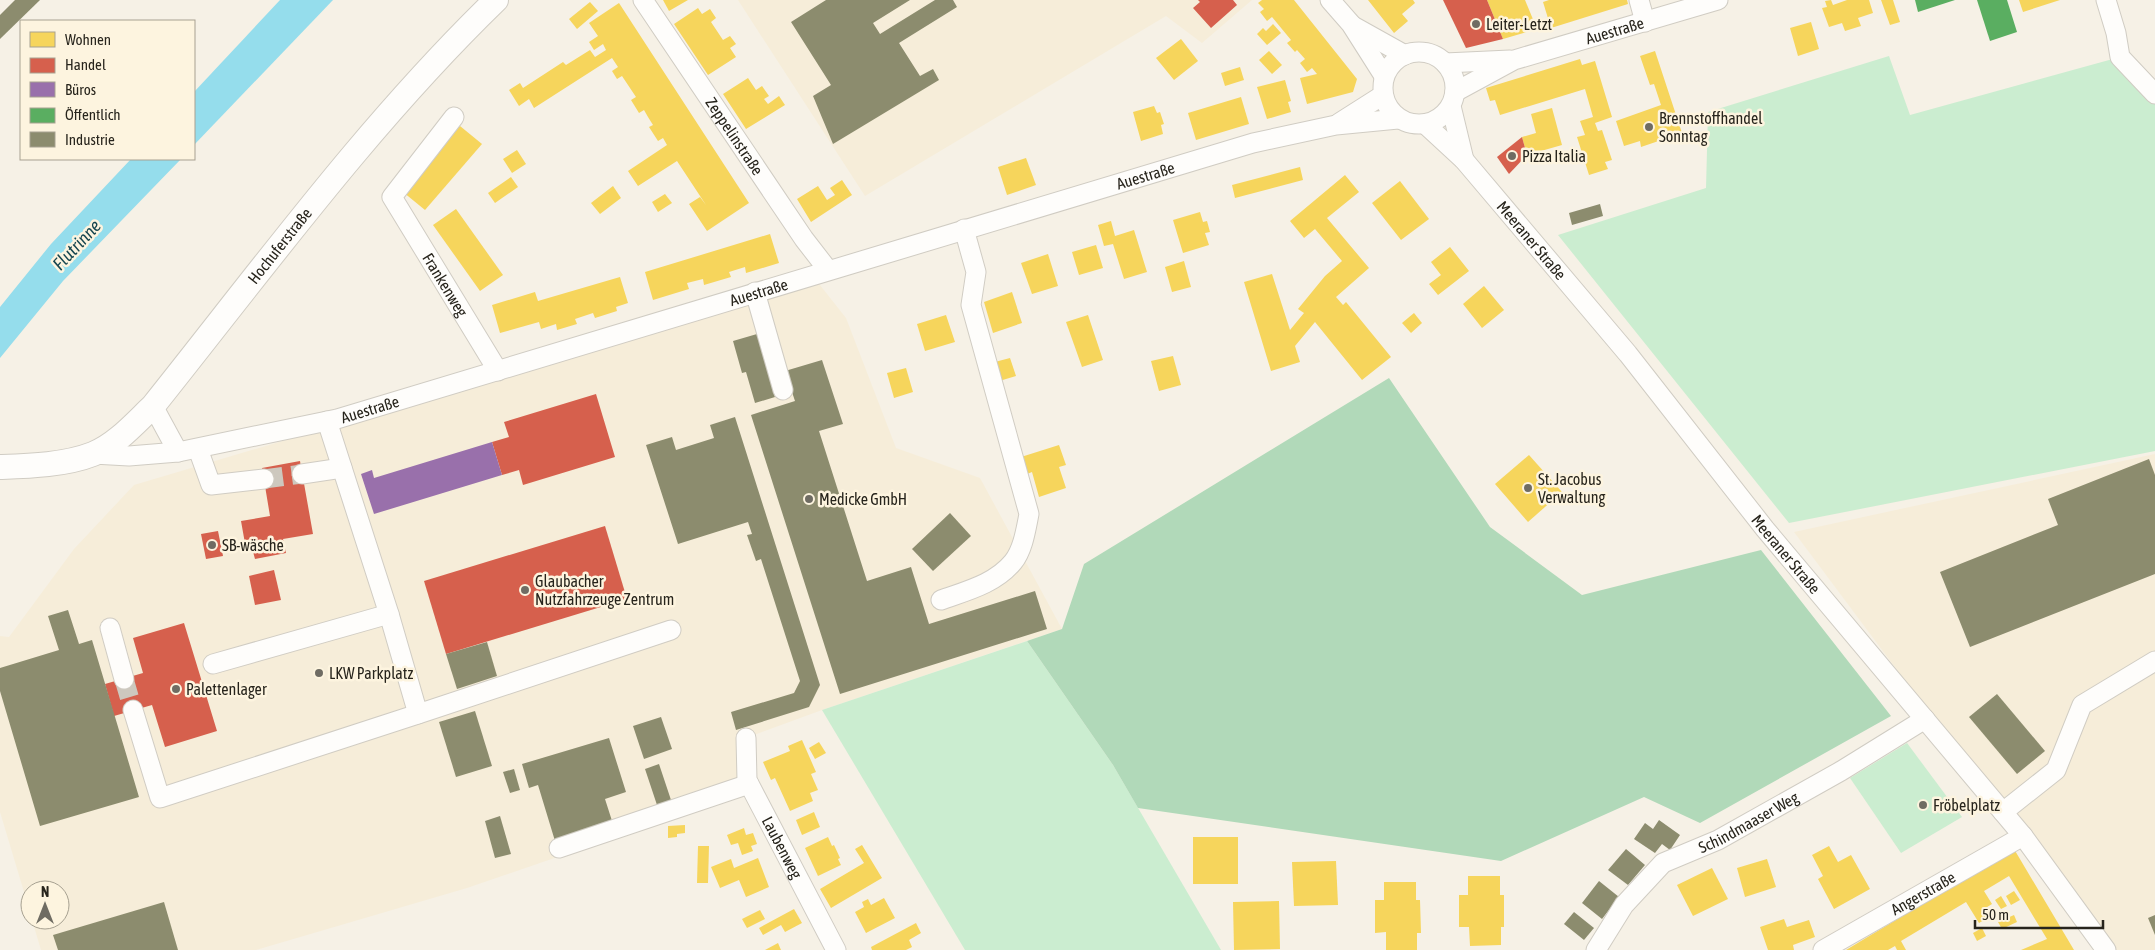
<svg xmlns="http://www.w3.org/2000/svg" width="2155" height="950" viewBox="0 0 2155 950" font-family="'Asap Condensed',sans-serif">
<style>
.built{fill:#f6edd9}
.green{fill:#cbedd0}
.forest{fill:#b1d9b9}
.water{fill:#95ddec}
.homes{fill:#f6d55c}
.shops{fill:#d6604d}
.offices{fill:#9970ab}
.public{fill:#5aae61}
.industry{fill:#8c8c6e}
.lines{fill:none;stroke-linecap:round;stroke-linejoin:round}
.minor-tunnel{stroke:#cdc8be;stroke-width:19;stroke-dasharray:19 9;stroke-linecap:butt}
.minor-casing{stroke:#d0ccc3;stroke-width:21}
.major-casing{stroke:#d0ccc3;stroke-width:26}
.minor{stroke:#fefdfb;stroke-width:19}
.major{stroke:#fefdfb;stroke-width:24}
.poi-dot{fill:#6f6c63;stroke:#fdf4df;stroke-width:2}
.labels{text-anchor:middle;stroke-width:5;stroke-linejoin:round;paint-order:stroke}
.poi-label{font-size:16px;fill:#27241c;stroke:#fdf4df;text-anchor:start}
.street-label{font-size:16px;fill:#27241c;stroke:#fdf4df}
.water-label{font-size:18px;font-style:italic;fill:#164650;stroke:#fdf4df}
</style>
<rect width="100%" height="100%" fill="#f6f1e6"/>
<g class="built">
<polygon points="738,0 1252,0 1202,43 1166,16 865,196"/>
<polygon points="812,275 846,318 896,448 980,478 1062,629 822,710 746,738 752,790 467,888 256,950 41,950 32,920 60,920 60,890 30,890 30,912 0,812 0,636 9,637 74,549 134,485 343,423"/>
<polygon points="2155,454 2155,950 2106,950 1794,532"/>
</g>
<g class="green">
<polygon points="1889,56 1910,115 2120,57 2155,94 2155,451 1789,523 1558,235 1706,188 1708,112"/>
<polygon points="1027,641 1113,765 1221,950 965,950 822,710"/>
<polygon points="1907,743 1962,817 1901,853 1850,778"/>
</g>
<polygon class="forest" points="1389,378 1490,527 1582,595 1761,550 1891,716 1700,823 1644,797 1501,861 1138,808 1113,765 1027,641 1062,629 1084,564"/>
<g class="water">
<polygon points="280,0 333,0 194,145 194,92"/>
<polygon points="131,159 181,159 63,281 0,358 0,307 51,244"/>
</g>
<g class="homes">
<polygon points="663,0 688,0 669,11"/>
<polygon points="1262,0 1294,0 1357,79 1353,92 1307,104 1300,78 1317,74 1312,68 1307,72 1300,63 1305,59 1297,50 1295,52 1287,43 1291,40 1272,17 1267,21 1260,12 1264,9 1258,3"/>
<polygon points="1368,0 1413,0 1415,3 1402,14 1408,21 1394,33"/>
<polygon points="1487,0 1525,0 1537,29 1503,39"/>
<polygon points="1549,0 1627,0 1628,4 1551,28 1543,2"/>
<polygon points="1831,0 1833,5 1847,0 1869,0 1873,13 1858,18 1861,26 1845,31 1842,23 1829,27 1822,8 1827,7 1825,1"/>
<polygon points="1881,0 1893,0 1900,22 1890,25"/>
<polygon points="2019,0 2060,0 2023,12"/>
<polygon points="590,2 598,11 577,29 569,19"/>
<polygon points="619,3 749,203 707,231 689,204 700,197 706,205 677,161 638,186 628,171 667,145 663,138 658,141 649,127 653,125 648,117 644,110 639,113 631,100 636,97 622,76 617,79 612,71 618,67 612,58 534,108 529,99 519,106 509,90 520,83 523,88 563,62 566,65 590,50 595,57 606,50 603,44 594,50 589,42 598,36 589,23"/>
<polygon points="698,8 702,14 710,9 716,18 711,22 723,40 730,36 736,44 730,48 736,57 708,75 674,24"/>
<polygon points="1811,22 1819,49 1798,56 1790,28"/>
<polygon points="1273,24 1281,33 1267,45 1257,34 1263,28 1266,31"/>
<polygon points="1181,39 1198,61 1174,80 1156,58"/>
<polygon points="1269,51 1282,65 1272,74 1259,60"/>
<polygon points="1655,51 1682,133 1641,147 1640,141 1624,146 1616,121 1661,105 1654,84 1650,85 1640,56"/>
<polygon points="1580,59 1582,65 1595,61 1612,117 1595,123 1598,131 1602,130 1612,160 1605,162 1608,169 1589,175 1577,137 1585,135 1580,121 1593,117 1585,89 1500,115 1495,100 1490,101 1486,88"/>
<polygon points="1240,67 1244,80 1225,86 1221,73"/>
<polygon points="748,78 756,90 762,86 769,96 764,99 768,104 779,96 785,105 746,129 723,94"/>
<polygon points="1285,80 1291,101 1288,102 1291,112 1267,119 1257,87"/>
<polygon points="1241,97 1249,124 1196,140 1188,113"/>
<polygon points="1154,106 1157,113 1160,112 1164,124 1161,125 1163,134 1141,141 1133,112"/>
<polygon points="1552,108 1562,145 1527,155 1522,137 1536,133 1531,114"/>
<polygon points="460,126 482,144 425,210 403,192"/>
<polygon points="517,150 526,164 512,173 503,159"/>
<polygon points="1026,158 1036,185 1007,195 998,167"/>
<polygon points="1300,167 1303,180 1235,198 1232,185"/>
<polygon points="1345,175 1359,192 1327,218 1369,268 1336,297 1343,305 1346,302 1391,357 1362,380 1315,322 1295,346 1300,362 1271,371 1244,282 1272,274 1290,330 1304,313 1298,309 1325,276 1342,261 1315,229 1304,238 1290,221"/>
<polygon points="511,177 518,187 495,203 488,193"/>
<polygon points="842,180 852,195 811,222 797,199 818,186 827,200 835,195 830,188"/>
<polygon points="1400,181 1429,219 1401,240 1372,203"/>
<polygon points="613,186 621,198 600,214 591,203"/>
<polygon points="665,194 672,203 658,212 652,202"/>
<polygon points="456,209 503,275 480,291 433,225"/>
<polygon points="1200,212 1203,222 1207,221 1210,232 1205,233 1209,245 1183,253 1173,220"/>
<polygon points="1111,221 1115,236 1134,230 1147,272 1124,279 1113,244 1104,246 1098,225"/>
<polygon points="770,234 779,263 746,273 745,267 729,272 731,277 704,285 703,279 687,283 689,289 653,300 645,272"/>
<polygon points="1096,245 1103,268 1079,275 1072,252"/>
<polygon points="1450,247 1469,271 1438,295 1429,284 1441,275 1431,262"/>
<polygon points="1048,254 1058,286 1032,294 1021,263"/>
<polygon points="1184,261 1191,287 1172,292 1165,267"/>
<polygon points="620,277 628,303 616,307 617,311 595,318 593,313 575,319 577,324 557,330 556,324 541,329 539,322 500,333 492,305 535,292 538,301"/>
<polygon points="1484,286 1504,310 1482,328 1463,304"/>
<polygon points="1012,292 1022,323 993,333 984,302"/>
<polygon points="1414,313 1422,323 1411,333 1402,323"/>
<polygon points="946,315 955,342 925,351 917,324"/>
<polygon points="1088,315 1103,360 1082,367 1066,322"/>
<polygon points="1173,356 1181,385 1159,391 1151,361"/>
<polygon points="1010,358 1016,376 996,382 991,363"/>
<polygon points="906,368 913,392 894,398 887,373"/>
<polygon points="1059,445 1066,465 1059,467 1066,488 1039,497 1032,472 1027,474 1021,457"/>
<polygon points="1529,455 1562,492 1528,522 1495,484"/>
<polygon points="802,740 816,772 811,774 818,790 810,793 813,801 790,811 775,778 771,780 763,762 790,751 788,746"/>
<polygon points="819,742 826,753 815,759 809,748"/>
<polygon points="814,812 820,827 802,835 796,820"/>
<polygon points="685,825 685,833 677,834 677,837 668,838 668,826"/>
<polygon points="744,828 746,835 753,833 757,844 751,846 753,851 742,855 738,843 731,845 727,835"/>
<polygon points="828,837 832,846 834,845 840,858 838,859 841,865 818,876 805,848"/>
<rect x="1193" y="837" width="45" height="47"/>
<polygon points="862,845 882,878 831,908 820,889 864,863 855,849"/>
<polygon points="698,846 709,846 708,883 697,883"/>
<polygon points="1829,846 1838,862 1851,855 1870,889 1834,909 1818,879 1823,876 1812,855"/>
<polygon points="2014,849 2074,950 2021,950 2047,939 2009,876 1984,891 1992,904 1984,909 1989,917 1979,923 1966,902 1901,941 1906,950 1897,950 1895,946 1888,950 1846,950"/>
<polygon points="758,858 769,887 746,897 739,880 720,888 711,867 731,859 734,868"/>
<polygon points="1767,859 1776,887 1745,897 1737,868"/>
<polygon points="1336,861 1338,905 1294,906 1292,862"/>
<polygon points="1712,868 1728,899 1693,916 1677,885"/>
<polygon points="1468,876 1500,876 1500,895 1504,895 1504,927 1501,927 1501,945 1470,946 1469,927 1459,927 1459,895 1468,895"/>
<polygon points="1384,882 1416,882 1416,900 1420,900 1421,933 1417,933 1417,950 1386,950 1386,932 1375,933 1375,900 1384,900"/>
<polygon points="2014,891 2020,900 2011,905 2006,896"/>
<polygon points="2001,896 2007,906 2001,909 1995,900"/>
<polygon points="884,898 895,918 866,933 855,912 864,907 862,902 868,899 871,905"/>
<polygon points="1279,901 1280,949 1234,950 1233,902"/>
<polygon points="794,909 802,923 785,932 781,925 763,935 759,928"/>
<polygon points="760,910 765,919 747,928 742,919"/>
<polygon points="2014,915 2017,922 2002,929 1998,922"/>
<polygon points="1784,919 1787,927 1809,920 1815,937 1793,945 1794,950 1768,950 1760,927"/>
<polygon points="916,923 921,933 909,940 912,947 906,950 872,950 871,947"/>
<polygon points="1982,928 1986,936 1977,941 1973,933"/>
<polygon points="778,943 781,950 765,950"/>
</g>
<g class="shops">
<polygon points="1198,0 1233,0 1237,5 1211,28 1193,8 1200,2"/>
<polygon points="1443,0 1487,0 1503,39 1466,48"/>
<polygon points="1522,137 1527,155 1509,174 1497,157"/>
<polygon points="596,394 615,457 523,485 519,470 502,475 492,442 509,437 504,422"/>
<polygon points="300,461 313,534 283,539 286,553 255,559 252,548 246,549 241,521 270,516 262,468"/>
<polygon points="605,526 627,599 446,654 424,581"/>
<polygon points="218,531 223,556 206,559 201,534"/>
<polygon points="274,570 281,600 255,605 249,576"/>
<polygon points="184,623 217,731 165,747 152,705 114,716 105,684 143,673 133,638"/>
</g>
<polygon class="offices" points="492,442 502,475 374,514 361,474 372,470 374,478"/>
<g class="public">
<polygon points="1915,0 1955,0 1918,12"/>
<polygon points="1977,0 2007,0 2017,32 1990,41"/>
</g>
<g class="industry">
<polygon points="15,0 40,0 0,39 0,15"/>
<polygon points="826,0 910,0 873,23 880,34 935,0 953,0 957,7 899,43 920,76 933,69 939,80 833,144 813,96 831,85 791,22"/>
<polygon points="1600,204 1603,216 1572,225 1569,213"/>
<polygon points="757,334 775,397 755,403 746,372 742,373 733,341"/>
<polygon points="822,360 843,424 819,431 867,581 911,567 929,624 1035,591 1047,629 840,694 751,415 795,401 785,371"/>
<polygon points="735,417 820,685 809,707 736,730 731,712 794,693 800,681 761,559 756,561 747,535 752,534 748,522 678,544 646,445 672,437 676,450 714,438 710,425"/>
<polygon points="2149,459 2155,475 2155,574 1970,647 1940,572 2058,525 2048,499"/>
<polygon points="950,513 971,536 933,571 912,549"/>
<polygon points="68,610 79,644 92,640 139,797 40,826 0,691 0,668 59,650 48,616"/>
<polygon points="487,642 497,676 457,689 446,654"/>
<polygon points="1997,694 2045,751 2017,774 1969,717"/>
<polygon points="475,711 492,766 456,777 439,722"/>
<polygon points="661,717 672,749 644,759 633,726"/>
<polygon points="609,738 626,792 605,799 613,824 555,841 538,785 529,788 522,764"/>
<polygon points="659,764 672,803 658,808 645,769"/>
<polygon points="514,769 520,790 510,793 503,772"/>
<polygon points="500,816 511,854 495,858 485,821"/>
<polygon points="1659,820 1680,835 1670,850 1662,844 1655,853 1634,839 1645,823 1653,829"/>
<polygon points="1626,849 1645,865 1628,885 1608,870"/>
<polygon points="1599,881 1619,897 1602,919 1582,903"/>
<polygon points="164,902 178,950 58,950 53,935"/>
<polygon points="1574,912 1594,928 1584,940 1564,924"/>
<polygon points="2155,915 2155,935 2148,918"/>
</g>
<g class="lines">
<g class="minor-tunnel">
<polyline points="264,479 302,474"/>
<polyline points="124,679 133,710"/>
</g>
<defs>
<g id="minor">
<path id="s1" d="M643,0L804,239L828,270"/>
<polyline points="1330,0 1351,24 1384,76"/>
<polyline points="1639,0 1645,22"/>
<polyline points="2106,0 2116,33 2120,57 2155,94"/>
<polyline points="1353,26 1405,55"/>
<circle cx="1419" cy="88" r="36"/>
<polyline points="1445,63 1510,60"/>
<path id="s2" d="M1455,92L1514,60L1718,0"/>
<polyline points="1451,106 1464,160"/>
<path id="s3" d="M454,117L392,197L498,371"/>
<polyline points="1339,123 1383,95"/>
<path id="s4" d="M1425,124L1464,160L1628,354L1765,529L2023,836L2106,950"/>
<polyline points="755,292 783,390"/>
<polyline points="153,406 178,452"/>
<polyline points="198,449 211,485 264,479"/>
<path id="s5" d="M93,454L129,456L178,452L337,419L1253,143L1336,125L1398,119"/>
<polyline points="302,474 342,468"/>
<path d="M941,600C966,591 995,584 1013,562C1023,550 1026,529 1029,514L971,305L976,272L964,229"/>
<polyline points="389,614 418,714 671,630"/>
<polyline points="110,628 124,679"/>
<polyline points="213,664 389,614 327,421"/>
<polyline points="133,710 160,798 418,714"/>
<path id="s6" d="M746,738L747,780L836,950"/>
<polyline points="2003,812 2056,770 2082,705 2155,661"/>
<polyline points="559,848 749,784"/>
<path id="s7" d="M1596,950L1624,905L1663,863L1718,840L1841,771L1925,719"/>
<path id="s8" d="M1823,950L2023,836"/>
</g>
<g id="major">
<path id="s9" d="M0,467C29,466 65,465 93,454C116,445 135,423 153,406C264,267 369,123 496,0"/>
</g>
</defs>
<use href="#minor" class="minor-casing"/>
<use href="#major" class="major-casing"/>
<use href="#minor" class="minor"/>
<use href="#major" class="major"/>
</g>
<g class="poi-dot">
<circle cx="1476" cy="24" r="5"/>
<circle cx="1649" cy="127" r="5"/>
<circle cx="1512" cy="156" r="5"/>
<circle cx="1528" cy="488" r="5"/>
<circle cx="809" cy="499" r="5"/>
<circle cx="212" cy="545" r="5"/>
<circle cx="525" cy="590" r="5"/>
<circle cx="319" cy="673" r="5"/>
<circle cx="176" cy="689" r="5"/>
<circle cx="1923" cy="805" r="5"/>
</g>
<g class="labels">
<g class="poi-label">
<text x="1486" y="30">Leiter-Letzt</text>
<text x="1659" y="124">Brennstoffhandel<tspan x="1659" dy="18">Sonntag</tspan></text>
<text x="1522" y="162">Pizza Italia</text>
<text x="1538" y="485">St. Jacobus<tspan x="1538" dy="18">Verwaltung</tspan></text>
<text x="819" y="505">Medicke GmbH</text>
<text x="222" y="551">SB-wäsche</text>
<text x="535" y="587">Glaubacher<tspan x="535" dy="18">Nutzfahrzeuge Zentrum</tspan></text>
<text x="329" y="679">LKW Parkplatz</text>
<text x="186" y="695">Palettenlager</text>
<text x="1933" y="811">Fröbelplatz</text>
</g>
<g class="street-label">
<text dy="6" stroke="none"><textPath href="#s2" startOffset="172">Auestraße</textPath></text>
<text dy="6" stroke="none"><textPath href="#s1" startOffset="164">Zeppelinstraße</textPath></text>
<text dy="6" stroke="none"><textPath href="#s5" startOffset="1092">Auestraße</textPath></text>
<text dy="6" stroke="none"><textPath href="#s4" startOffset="158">Meeraner Straße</textPath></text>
<text dy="6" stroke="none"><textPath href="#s9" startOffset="376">Hochuferstraße</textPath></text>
<text dy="6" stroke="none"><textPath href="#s3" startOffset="204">Frankenweg</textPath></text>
<text dy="6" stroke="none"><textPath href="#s5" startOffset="688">Auestraße</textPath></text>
<text dy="6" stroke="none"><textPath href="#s5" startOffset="282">Auestraße</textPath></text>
<text dy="6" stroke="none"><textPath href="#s4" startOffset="562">Meeraner Straße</textPath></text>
<text dy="6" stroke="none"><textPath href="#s7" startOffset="205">Schindmaaser Weg</textPath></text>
<text dy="6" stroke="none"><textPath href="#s6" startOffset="118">Laubenweg</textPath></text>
<text dy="6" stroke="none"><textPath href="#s8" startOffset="115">Angerstraße</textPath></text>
</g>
<g class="water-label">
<text transform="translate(77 245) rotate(-47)" y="6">Flutrinne</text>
</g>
</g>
<rect x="20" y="20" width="175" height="140" fill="#fdf4df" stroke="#a7a191"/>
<rect x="30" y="32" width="25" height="15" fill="#f6d55c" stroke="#a7a191"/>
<text x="65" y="45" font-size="15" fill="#27241c">Wohnen</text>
<rect x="30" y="58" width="25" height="15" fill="#d6604d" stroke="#a7a191"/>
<text x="65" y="70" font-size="15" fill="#27241c">Handel</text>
<rect x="30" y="82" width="25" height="15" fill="#9970ab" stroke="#a7a191"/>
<text x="65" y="95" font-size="15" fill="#27241c">Büros</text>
<rect x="30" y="108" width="25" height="15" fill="#5aae61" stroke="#a7a191"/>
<text x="65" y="120" font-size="15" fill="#27241c">Öffentlich</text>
<rect x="30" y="132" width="25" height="15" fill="#8c8c6e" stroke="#a7a191"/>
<text x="65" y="145" font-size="15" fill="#27241c">Industrie</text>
<g transform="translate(45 905)"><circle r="24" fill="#fdf4df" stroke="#a7a191"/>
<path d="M0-4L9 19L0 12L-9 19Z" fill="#6f6c63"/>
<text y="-8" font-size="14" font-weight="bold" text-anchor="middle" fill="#27241c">N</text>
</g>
<path d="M1975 920v8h128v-8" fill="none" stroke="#27241c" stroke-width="2.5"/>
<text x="1982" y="920" font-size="15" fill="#27241c" stroke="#fdf4df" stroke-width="4" paint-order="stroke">50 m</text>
</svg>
